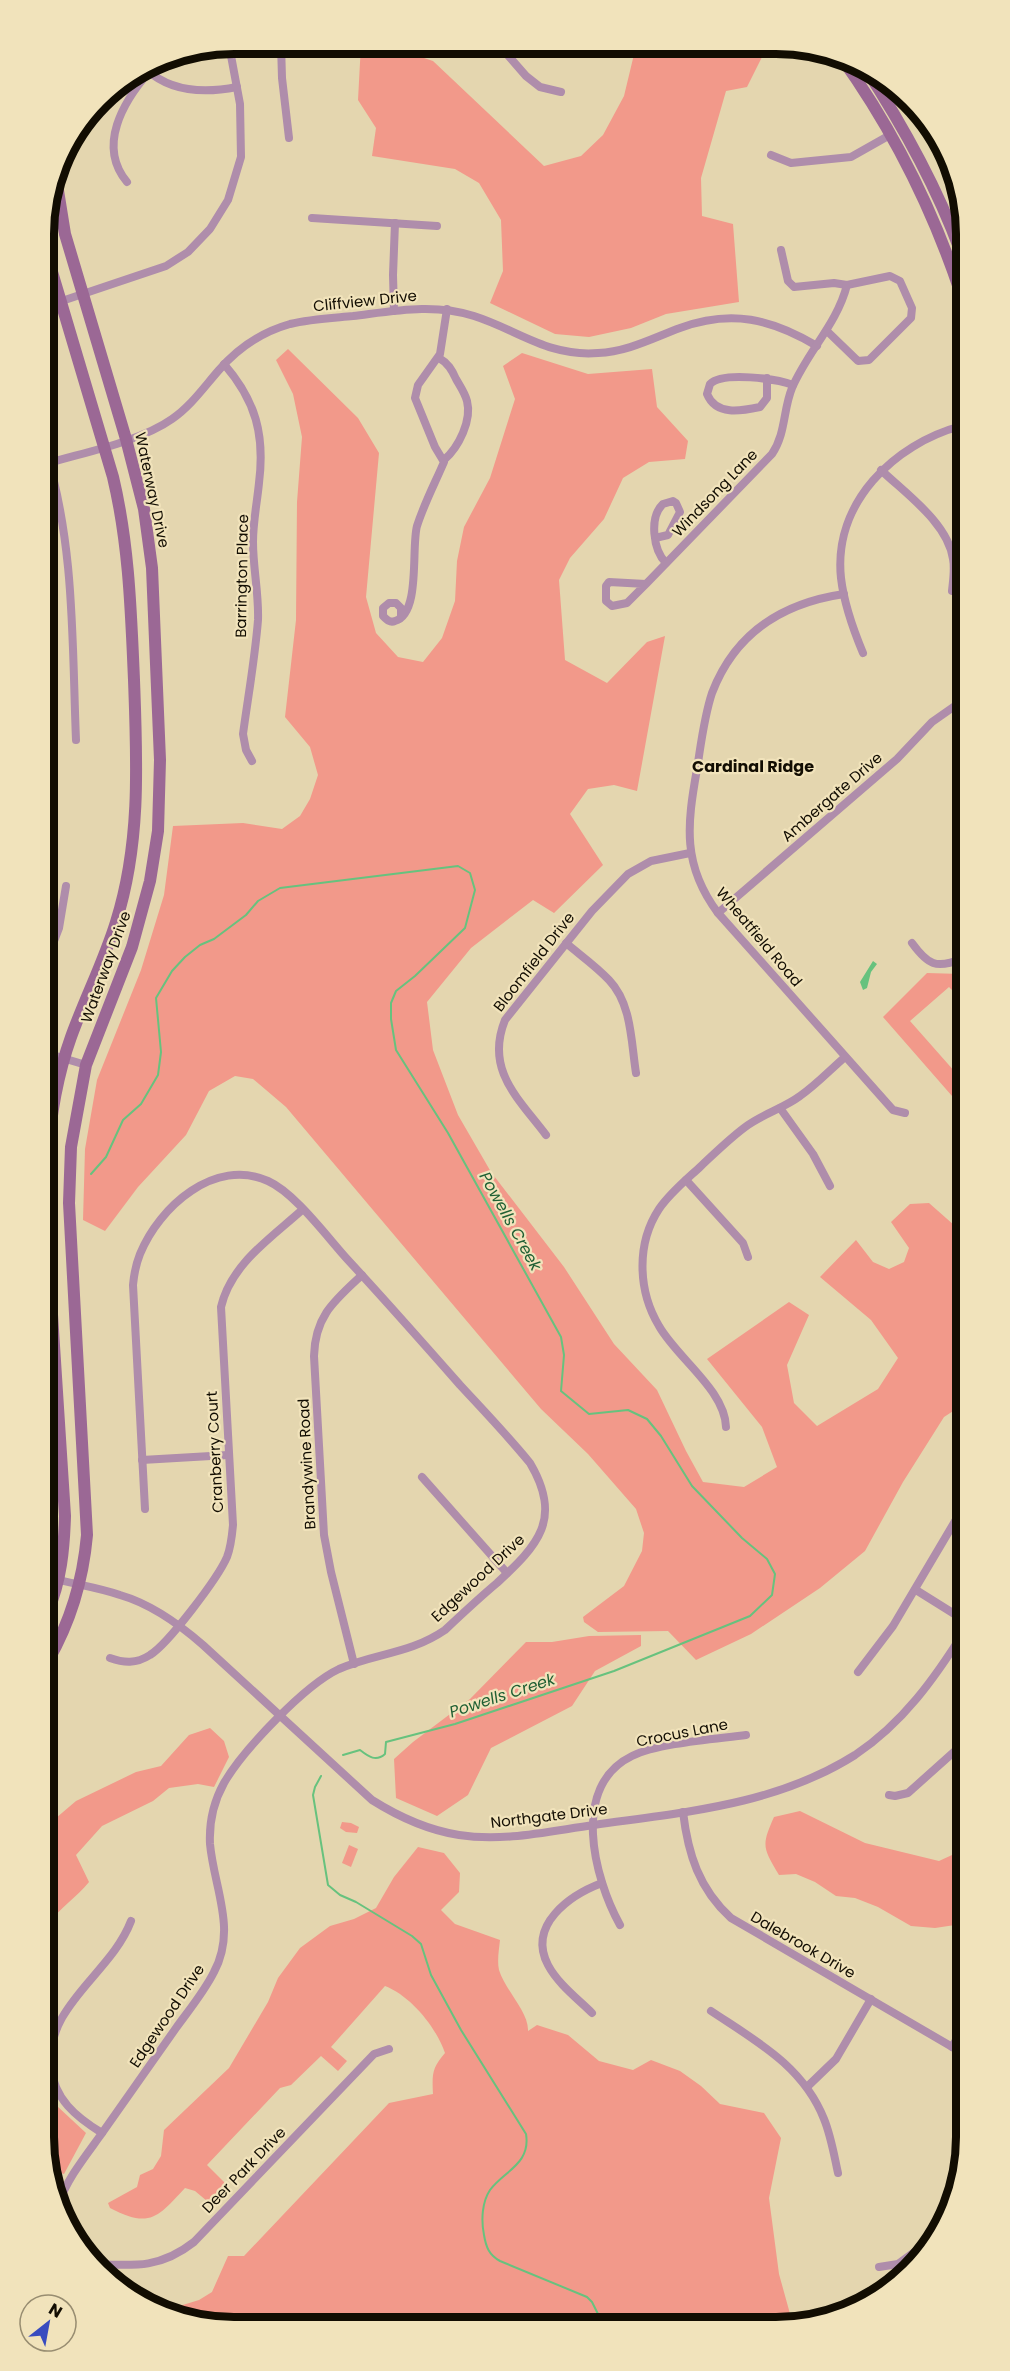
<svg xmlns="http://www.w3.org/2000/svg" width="1010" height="2371" viewBox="0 0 1010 2371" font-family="Poppins,sans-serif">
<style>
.green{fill:#f2998a}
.water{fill:#67c27e}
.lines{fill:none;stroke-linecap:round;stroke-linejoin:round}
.stream{stroke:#67c27e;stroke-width:2}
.minor{stroke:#af8dab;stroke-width:8}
.secondary{stroke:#9b6895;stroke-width:12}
.labels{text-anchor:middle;stroke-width:4.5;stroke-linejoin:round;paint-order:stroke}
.street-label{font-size:15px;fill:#120d02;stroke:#f1e3bb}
.neighbourhood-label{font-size:16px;font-weight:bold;fill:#120d02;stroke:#f1e3bb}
.water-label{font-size:16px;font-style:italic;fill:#206034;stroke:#f1e3bb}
.rim{fill:none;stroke:#120d02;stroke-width:8}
</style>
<rect width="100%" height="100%" fill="#e4d6af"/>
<g class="green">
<polygon points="361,44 382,44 433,61 544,166 581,156 603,135 624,96 636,46 763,47 763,55 747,87 726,91 701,178 702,216 733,224 739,302 666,314 631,328 589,337 555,334 490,303 503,271 501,220 479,183 455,169 372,156 376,128 358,100"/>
<polygon points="891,85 910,99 917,111 903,105"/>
<polygon points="288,349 358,418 379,453 366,597 376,633 398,657 423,662 442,638 455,601 457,561 464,527 490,478 515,399 503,366 522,353 588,374 652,369 657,407 688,441 685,459 649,462 623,478 604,519 570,558 559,580 565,660 607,683 647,642 665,636 637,791 614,785 588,789 570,814 603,865 554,913 533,900 471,948 427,1002 433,1050 458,1115 491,1172 564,1267 614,1344 657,1390 686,1451 703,1482 744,1487 777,1467 762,1427 707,1359 789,1302 809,1315 787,1365 794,1403 817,1426 878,1389 898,1358 871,1320 820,1277 856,1240 873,1262 889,1269 904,1262 909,1248 891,1222 910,1204 929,1203 963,1233 964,1404 944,1417 903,1482 865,1551 820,1588 751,1634 696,1660 668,1631 598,1632 584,1622 583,1617 624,1586 642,1551 644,1533 636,1509 588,1454 541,1409 286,1107 253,1079 235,1076 209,1091 186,1135 138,1187 105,1231 83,1220 85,1149 97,1080 141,970 164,895 173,826 243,823 282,829 300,816 310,799 318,775 310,747 285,717 296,620 297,502 302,437 293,394 276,360"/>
<polygon points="927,973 961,974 963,976 963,1001 949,987 910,1021 963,1081 963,1124 959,1104 883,1017"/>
<polygon points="641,1635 641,1646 595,1671 572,1706 491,1748 468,1795 437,1816 396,1798 394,1759 413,1742 470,1699 526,1642 552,1642 589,1636"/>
<path d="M210,1728L224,1741L229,1757L214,1787L198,1784L169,1788L153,1801L102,1826L76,1855L89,1882C77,1897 59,1908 49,1924V1824L76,1801L136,1772L161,1766L189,1735Z"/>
<path d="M800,1811L865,1843L939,1861L965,1849V1917L955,1925L935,1928L911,1926L878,1907L855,1898L836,1896L815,1882L796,1874L779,1875C763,1848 761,1846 774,1817Z"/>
<polygon points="342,1822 351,1823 359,1827 357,1833 346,1832 340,1828"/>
<polygon points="349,1845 358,1849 351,1867 342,1863"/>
<path d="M418,1847L444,1853L460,1873L459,1892L441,1910L455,1924L500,1940C499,1949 497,1961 499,1970C505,1990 529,2012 528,2031L537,2025L568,2035L599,2061L633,2070L651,2060L680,2071L701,2086L720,2104L764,2113L781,2138L769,2198L779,2274L792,2321L285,2324L271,2315L258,2314L245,2324H198L172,2311L173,2308L199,2300L212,2292L228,2256H244L389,2103L433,2094C432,2074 432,2068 445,2053C436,2027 411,1996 385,1986L331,2047L347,2061L338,2071L321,2056L291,2085L280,2088L207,2165L231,2189L213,2206L195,2191L185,2188C158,2217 150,2229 110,2208L108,2203L137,2187L140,2175L153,2169L161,2156L164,2130L229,2068L268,2002L278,1978L300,1948L330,1926L354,1919L376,1908L394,1877Z"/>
<polygon points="50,2106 57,2106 86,2133 64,2174 50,2170"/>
</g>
<polygon class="water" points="873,961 877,964 871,972 867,988 863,990 860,982"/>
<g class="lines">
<g class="stream">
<path d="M91,1174L106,1157L123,1120L141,1104L158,1075L161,1052L156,998L172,971L185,957L200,945L214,939L246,915L258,901L280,888L458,866L470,873L475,890L465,928L415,976L396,991L391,1003V1019L396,1050L448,1133L561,1337L564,1355L561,1391L589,1414L628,1410L647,1419L661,1436L692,1486L742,1538L767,1559L775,1574L772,1595L750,1616L614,1671L455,1724L386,1742L385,1754C376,1762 369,1757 360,1750L343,1755"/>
<path d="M321,1776L315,1787L313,1795L328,1885L340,1895L356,1902L412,1936L421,1944L431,1975L461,2030L526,2134C531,2164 504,2171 490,2190C482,2202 481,2220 484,2235C486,2247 489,2255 500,2261L587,2297L592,2302L602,2322"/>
</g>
<g class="minor">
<polyline points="281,44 282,78 289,138"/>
<polyline points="499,45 526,76 540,87 561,92"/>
<path d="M147,70C171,92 206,93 237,87"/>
<polyline points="771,155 791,163 851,157 890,135"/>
<path d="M127,182C97,146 123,102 149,72"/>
<polyline points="312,218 437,226"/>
<polyline points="781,250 788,281 794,287 834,283 847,285 890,276 900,281 912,308 911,318 869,360 858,361 827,331"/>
<polyline points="44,307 166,266 188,252 210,229 228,200 241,157 240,104 229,45"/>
<polyline points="394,311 393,275 395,223"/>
<path d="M439,358C448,363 452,370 456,379C460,386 465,393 467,401C472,420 459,447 444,460"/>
<path d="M224,364C256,401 265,435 259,483C257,503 253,522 253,542C253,568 259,594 258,620C255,658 248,697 243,734L246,750L252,761"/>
<path d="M767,378V398L760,407C741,411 716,416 707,394L710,384C723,371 777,379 793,385"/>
<path d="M45,449C75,543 72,643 76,740"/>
<path d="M49,463C86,452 141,441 172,419C191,406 204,387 219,370C238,348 262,332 290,324C310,319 332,318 353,316C394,311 434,303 474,316C518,330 548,357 598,353C627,352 653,338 680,328C731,309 772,319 817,346"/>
<path d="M881,470C906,494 948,523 953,559C955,569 953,581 952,591"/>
<path d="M655,538L668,535L680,512L676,503L673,501L663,504C649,517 653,550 666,563"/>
<path d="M646,584L627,603L612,606L606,601V586L609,582L646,584L772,454C786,433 783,410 792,388C808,351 837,324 847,285"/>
<path d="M844,594C783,603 735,633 712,693C704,717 701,744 697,769C687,825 682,865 718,913L893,1110L905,1113"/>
<path d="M401,617V608L396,603H389L383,608V616C387,620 390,623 395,621C421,614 411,547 417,526C424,504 435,483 444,462L435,447L415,398L418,385L440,354L447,309"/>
<path d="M863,653C853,629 844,604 841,578C833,503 894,444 961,426"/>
<polyline points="718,913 897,759 932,722 962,701"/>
<path d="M566,943C580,955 596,966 609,980C632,1004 631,1042 636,1073"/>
<path d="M912,943C928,965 936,969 962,959"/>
<polyline points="46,962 59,928 66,886"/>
<polyline points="46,1053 86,1065"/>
<polyline points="780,1108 813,1154 830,1186"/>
<path d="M546,1135C518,1098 485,1070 505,1020L592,911L628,874L651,861L690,853"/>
<polyline points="686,1180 743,1243 748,1257"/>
<path d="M726,1427C725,1390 677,1358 659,1326C638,1291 636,1244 659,1209C670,1193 686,1180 700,1167C716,1152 731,1137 748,1125C765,1113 784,1108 800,1096C816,1085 830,1070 845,1057"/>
<polyline points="142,1460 228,1455"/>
<polyline points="422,1477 507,1573"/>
<path d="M48,1577C72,1584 97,1587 120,1595C151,1604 179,1624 203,1645L372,1800C399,1817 427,1830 459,1835C504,1842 550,1831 594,1825C685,1812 776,1805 855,1755C903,1723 935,1678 965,1630"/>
<polyline points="916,1590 964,1620"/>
<path d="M110,1658C124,1663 136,1664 150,1655C168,1644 218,1578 227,1557C231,1547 232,1536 233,1525L221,1307C231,1264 271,1238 302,1210"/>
<path d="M354,1664L331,1572L324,1535L314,1356C315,1316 334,1301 362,1275"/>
<polyline points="858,1672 893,1626 964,1506"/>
<polyline points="889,1795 895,1796 908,1793 965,1742"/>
<path d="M683,1812C688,1854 699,1889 731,1918L966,2055"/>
<path d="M620,1925C594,1878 570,1786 632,1756C658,1743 716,1739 746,1735"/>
<path d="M711,2011C756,2041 803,2066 824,2119C831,2136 834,2155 838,2173"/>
<path d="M592,2013C578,1999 558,1984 548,1965C527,1925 570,1895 602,1883"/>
<polyline points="952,2047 966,2023"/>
<polyline points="807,2087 836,2059 871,1999"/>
<path d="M102,2133C76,2117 54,2099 51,2067C45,2005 111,1974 131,1921"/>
<path d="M58,2205C67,2179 84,2158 100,2136C125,2100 151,2064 176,2028C189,2010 204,1992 214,1972C237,1929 214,1888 210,1844C209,1823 214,1801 224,1783C243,1750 305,1685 339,1669C376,1653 410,1654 445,1630C462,1614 479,1598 497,1583C538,1545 563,1519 530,1463C508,1436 484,1411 460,1385C423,1343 386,1301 348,1260C327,1237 295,1193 268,1181C215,1157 159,1207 140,1254C136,1264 134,1274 133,1285L145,1509"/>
<path d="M96,2264C135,2266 161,2268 194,2242L374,2054L389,2049"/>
<polyline points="879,2267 898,2264 935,2237"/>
</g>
<g class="secondary">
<path d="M841,57C892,128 932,208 960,291"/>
<path d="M864,66C902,124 936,185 960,250"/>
<path d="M44,245L113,477C129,544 131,611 134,680C137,762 141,843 116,922C104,961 85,998 71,1037C57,1076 50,1119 47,1161"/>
<path d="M47,1237L65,1516C64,1549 61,1581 48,1611"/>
<path d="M48,1661C71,1621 83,1580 87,1535L69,1203L71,1147L86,1065L132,947L150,881L158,831L160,760L152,568L144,509L126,439L65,234L56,178"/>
</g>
</g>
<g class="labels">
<g class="street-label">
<text transform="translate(365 301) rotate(-6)" y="5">Cliffview Drive</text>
<text transform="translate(152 490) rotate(78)" y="5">Waterway Drive</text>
<text transform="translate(715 493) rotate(-46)" y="5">Windsong Lane</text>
<text transform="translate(242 576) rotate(-89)" y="5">Barrington Place</text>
<text transform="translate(832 797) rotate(-41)" y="5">Ambergate Drive</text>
<text transform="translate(759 937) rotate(50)" y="5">Wheatfield Road</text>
<text transform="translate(534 962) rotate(-52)" y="5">Bloomfield Drive</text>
<text transform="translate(106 967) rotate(-70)" y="5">Waterway Drive</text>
<text transform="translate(215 1452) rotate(-93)" y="5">Cranberry Court</text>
<text transform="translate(307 1464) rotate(-93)" y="5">Brandywine Road</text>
<text transform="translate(478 1578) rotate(-43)" y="5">Edgewood Drive</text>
<text transform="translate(682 1733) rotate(-11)" y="5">Crocus Lane</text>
<text transform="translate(549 1816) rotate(-7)" y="5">Northgate Drive</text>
<text transform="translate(803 1945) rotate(30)" y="5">Dalebrook Drive</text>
<text transform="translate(167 2016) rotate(-56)" y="5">Edgewood Drive</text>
<text transform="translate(244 2170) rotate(-46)" y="5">Deer Park Drive</text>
</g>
<g class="neighbourhood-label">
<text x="753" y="772">Cardinal Ridge</text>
</g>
<g class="water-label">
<text transform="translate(511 1221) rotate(61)" y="6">Powells Creek</text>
<text transform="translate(502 1695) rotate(-18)" y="6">Powells Creek</text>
</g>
</g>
<path d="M0 0H1010V2371H0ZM234 54H776A180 180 0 0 1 956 234V2137A180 180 0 0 1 776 2317H234A180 180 0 0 1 54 2137V234A180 180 0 0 1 234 54Z" fill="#f1e3bb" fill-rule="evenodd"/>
<path class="rim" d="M234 54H776A180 180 0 0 1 956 234V2137A180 180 0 0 1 776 2317H234A180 180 0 0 1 54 2137V234A180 180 0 0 1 234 54Z"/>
<g transform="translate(48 2323) rotate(31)"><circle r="28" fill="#f1e3bb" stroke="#988d71" stroke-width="1.5"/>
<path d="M0-4.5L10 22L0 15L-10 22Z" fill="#394cbf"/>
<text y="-9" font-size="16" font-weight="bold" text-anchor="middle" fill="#120d02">N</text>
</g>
</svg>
